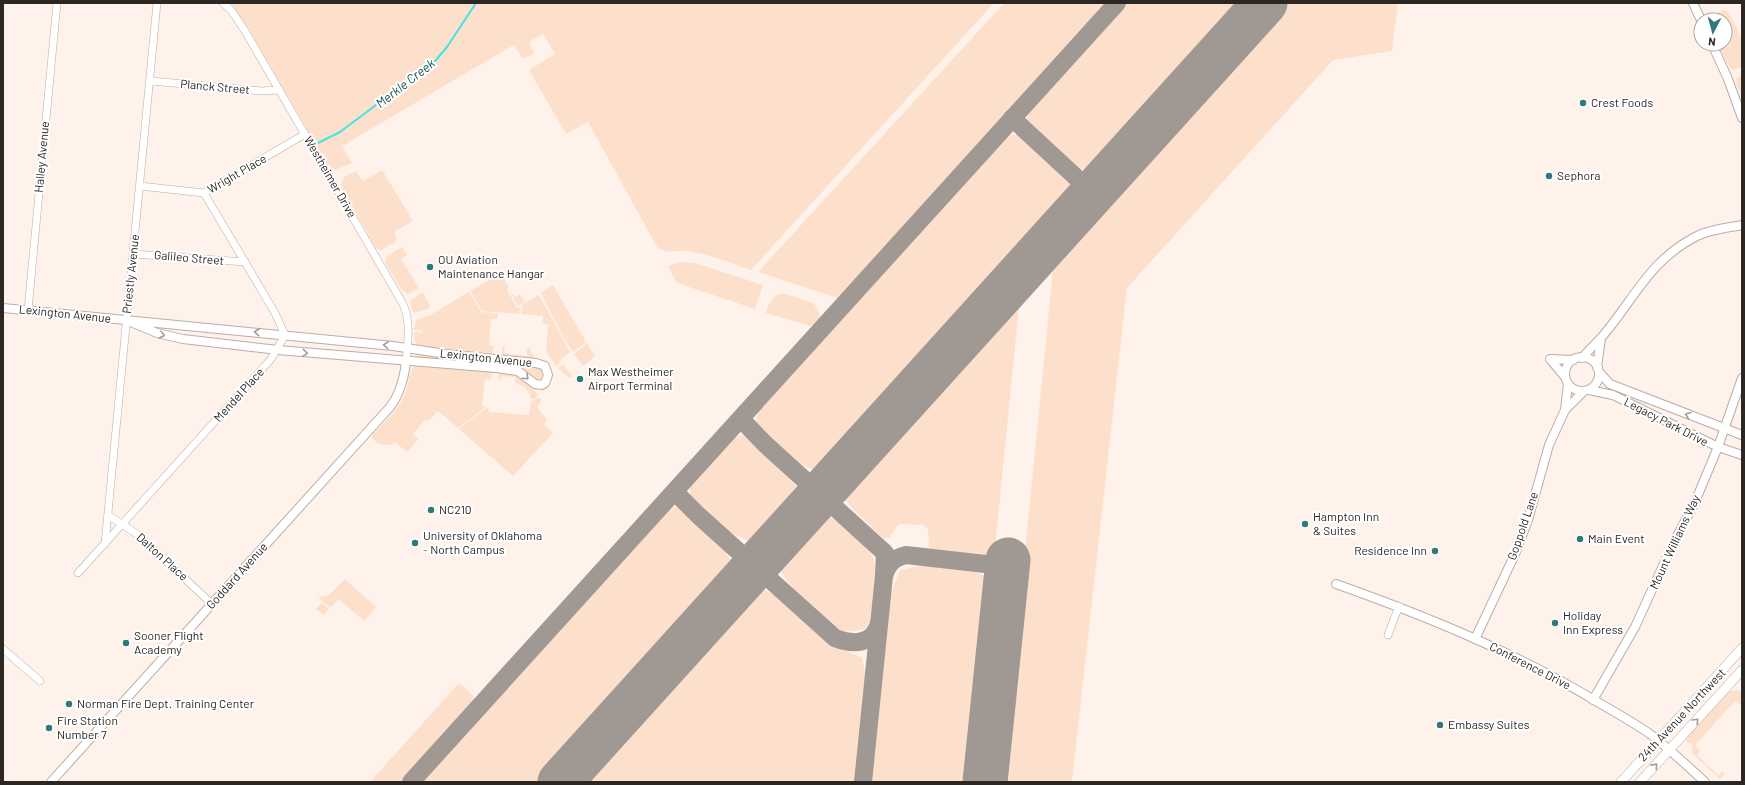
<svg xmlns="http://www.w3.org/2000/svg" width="1745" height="785" viewBox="0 0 1745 785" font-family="Barlow,sans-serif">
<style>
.green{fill:#fde0cb}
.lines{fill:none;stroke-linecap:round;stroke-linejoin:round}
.stream{stroke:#43e2e7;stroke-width:2}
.taxiway{stroke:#a09892;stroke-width:18}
.runway{stroke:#a09892;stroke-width:45}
.minor-casing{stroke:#bbada4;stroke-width:8}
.tertiary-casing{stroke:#bbada4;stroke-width:10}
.secondary-casing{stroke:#bbada4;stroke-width:10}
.minor{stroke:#fff;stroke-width:7}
.tertiary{stroke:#fff;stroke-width:8}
.secondary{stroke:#fff;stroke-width:9}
.oneway{stroke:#a09e9c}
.poi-dot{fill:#2f787b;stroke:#fff;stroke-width:1.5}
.labels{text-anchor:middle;stroke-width:4;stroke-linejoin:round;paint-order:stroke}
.street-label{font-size:12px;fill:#2c2723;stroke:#fff}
.poi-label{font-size:12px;fill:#2c2723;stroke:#fff;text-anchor:start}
.water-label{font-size:13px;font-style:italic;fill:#155658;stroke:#fff}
</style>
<rect width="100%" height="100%" fill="#fef2ea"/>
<g class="green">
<path d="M231,3H994L751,270C730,263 707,253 684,251C672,250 669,255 657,247L588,122L566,134L529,70L555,54L543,34L529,42L534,54L523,59L514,45L342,146L352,163L335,170L328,165L250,31Z"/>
<polygon points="1004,3 1107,3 840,299 758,272"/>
<polygon points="1124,3 1245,3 1098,165 1092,168 1078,169 1030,127 1027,119 1029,110"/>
<polygon points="1286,3 1398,3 1392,51 1333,60 1127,288 1072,782 1002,782 1054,260"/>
<polygon points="1724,10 1728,11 1742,40 1742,67 1734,70 1729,67 1718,44 1725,44 1725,20 1710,20 1713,15"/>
<polygon points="1742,75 1742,98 1736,82 1737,78"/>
<path d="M1020,134C1029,139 1068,174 1070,182C1072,187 1070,193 1068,198L819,472L804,466L794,458L759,428L756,422L758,410L1001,139L1010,135Z"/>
<path d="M382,170L413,221L394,232L397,239L395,240L396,242L381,250L376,248L342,188C339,177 348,175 356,171L363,181Z"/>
<polygon points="402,247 407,255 401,259 419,288 408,294 401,289 385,262 387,256"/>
<polygon points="680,262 695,263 763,285 755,309 677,283 668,266"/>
<polygon points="501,273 509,288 507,290 517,307 520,308 519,314 482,311 470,291"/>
<polygon points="553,285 586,342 573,352 562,335 541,293"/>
<polygon points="422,292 428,301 430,308 415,313 412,311 410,301"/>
<path d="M469,292L481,312L498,314L497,319H491L489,345L494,346L492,355L446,351L419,346C414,342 414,338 414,332L423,333L422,330H414L416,320L430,315Z"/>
<polygon points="510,292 515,297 520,294 525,302 518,306"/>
<path d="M783,293L813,303C821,311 824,325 810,326L766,313C769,302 772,296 783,293Z"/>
<polygon points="539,295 570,352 560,360 561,362 556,366 546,352 548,325 543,323 543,316 521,314 523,304"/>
<polygon points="1020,297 994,558 979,558 934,552 929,547 928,529 923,525 901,524 898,525 889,538 883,538 850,506 842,493"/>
<polygon points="587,343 595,356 583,366 574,354"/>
<polygon points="504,346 505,353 527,356 527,349 529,348 536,359 503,356 502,354 502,347"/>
<polygon points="417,353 491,362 491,364 416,358"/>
<polygon points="502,363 540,365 545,371 543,377 537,380 522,368 504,366"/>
<polygon points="563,364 572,376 569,378 558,368"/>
<path d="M416,366L490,370L492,373L491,379L485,380L482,406L486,407L458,428L438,411L428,421L426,419L413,434L418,439L407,452L395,442C388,448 378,445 372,438V435C384,423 398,410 405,394C409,386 408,371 416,366Z"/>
<path d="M502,371L523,376L538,395L536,397L537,399H531C530,391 523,385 515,382V377L502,376V379L499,381V374Z"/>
<polygon points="540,398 541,402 537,407 547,420 544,424 553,433 513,476 459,429 487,408 489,409 489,412 529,415 531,401"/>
<polygon points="741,435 752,438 789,475 800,494 754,544 732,533 693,501 690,493 690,487 695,479 730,440"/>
<polygon points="677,507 689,512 721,544 734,566 538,782 420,782 657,520 667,510"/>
<path d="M823,514C843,524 863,536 873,558C879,569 875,622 864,629C861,630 855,630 851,631C847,631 844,632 840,630C813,610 794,594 777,565Z"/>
<polygon points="925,565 971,570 991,579 971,782 871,782 891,594 900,570"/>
<polygon points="345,579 376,607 364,621 339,599 330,608 318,597 329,595"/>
<polygon points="758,587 777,596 836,646 862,658 867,682 858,782 580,782"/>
<polygon points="322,603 329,609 324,615 316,609"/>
<polygon points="459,683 473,695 474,702 472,706 403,782 370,782"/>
<polygon points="1738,690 1742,692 1742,703 1740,705 1735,701 1695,745 1700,751 1697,755 1719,776 1722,772 1725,773 1720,779 1692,753 1692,744 1686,742 1688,735 1727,693 1731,691"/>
</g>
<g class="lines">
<polyline class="stream" points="316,144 340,132 436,60 447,47 476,3"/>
<g class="taxiway">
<polyline points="1012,118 1093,193"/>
<polyline points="741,419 765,444 885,553 884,575"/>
<path d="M675,492L699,516L835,638C853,645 873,645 879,623"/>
<polyline points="411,782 1117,3"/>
<path d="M863,782L884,576C888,564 893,558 906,555L1003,566L1007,570"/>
</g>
<g class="runway">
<polyline points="560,782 1265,3"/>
<polyline points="985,782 1008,560"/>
</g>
<defs>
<g id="minor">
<path d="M223,3L231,10L245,31L403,304C411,322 408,342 406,362"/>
<polyline points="151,81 261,91 279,90"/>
<polyline points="140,186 204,193 305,134"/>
<polyline points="133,254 245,262"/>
<polyline points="28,310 57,3"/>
<polyline points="108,515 137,534 212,604"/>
<polyline points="105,544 157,3"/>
<polyline points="78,573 271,359 285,335 275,313 204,193"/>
<polyline points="1388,635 1399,606"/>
<polyline points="3,649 40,681"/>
</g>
<g id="tertiary">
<polyline points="1693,3 1701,20"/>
<polyline points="1712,44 1728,79 1742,118"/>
<polyline points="3,308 393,346 446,354 536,363 545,366 548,375 545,383 542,385 535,384 518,371 496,368 278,350 183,339 157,333 126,320"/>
<circle cx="1582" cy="374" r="17"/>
<path d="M1582,358C1588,351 1595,344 1601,338C1634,300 1649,260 1697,236C1711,229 1727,228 1742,225"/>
<polyline points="1597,367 1601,338"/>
<polyline points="1599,372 1610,384 1742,435"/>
<polyline points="1565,377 1550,359 1573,360"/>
<polyline points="1589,390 1613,395 1718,447 1742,455"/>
<polyline points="1565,410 1568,384"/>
<path d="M1336,584C1426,616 1514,652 1596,701C1614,712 1633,722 1650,734C1670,749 1687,766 1705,782"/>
<polyline points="1475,639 1515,554 1528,520 1549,445 1565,410 1584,391"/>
<polyline points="1593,700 1635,627 1672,546 1695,502 1718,447 1742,378"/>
<path d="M51,782L390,407C400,394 404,379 406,362"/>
</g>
<g id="secondary">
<polyline points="1621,782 1742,648"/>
<polyline points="1640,782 1742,670"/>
</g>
</defs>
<use href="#minor" class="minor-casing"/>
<use href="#tertiary" class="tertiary-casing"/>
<use href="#secondary" class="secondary-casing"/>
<use href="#minor" class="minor"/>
<use href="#tertiary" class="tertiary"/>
<use href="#secondary" class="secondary"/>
</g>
<defs><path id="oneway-chevron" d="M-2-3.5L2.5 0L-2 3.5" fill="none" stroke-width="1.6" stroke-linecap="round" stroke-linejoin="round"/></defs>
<g class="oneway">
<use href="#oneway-chevron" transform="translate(257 332) rotate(-174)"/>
<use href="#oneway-chevron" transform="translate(162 335) rotate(14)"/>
<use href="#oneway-chevron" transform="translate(386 345) rotate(-174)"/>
<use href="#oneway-chevron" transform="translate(305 353) rotate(5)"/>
<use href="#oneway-chevron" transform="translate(526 377) rotate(43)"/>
<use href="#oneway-chevron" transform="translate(1688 415) rotate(-159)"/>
<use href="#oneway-chevron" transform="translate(1696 721) rotate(-47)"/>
<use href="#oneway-chevron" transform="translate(1655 766) rotate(-48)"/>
</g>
<g class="poi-dot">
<circle cx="1583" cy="103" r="4"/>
<circle cx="1549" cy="176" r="4"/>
<circle cx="430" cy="267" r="4"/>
<circle cx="580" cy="379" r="4"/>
<circle cx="431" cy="510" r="4"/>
<circle cx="1305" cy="524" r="4"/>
<circle cx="1580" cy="539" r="4"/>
<circle cx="415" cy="543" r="4"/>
<circle cx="1435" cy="551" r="4"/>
<circle cx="1555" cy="623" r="4"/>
<circle cx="126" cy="643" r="4"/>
<circle cx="69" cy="704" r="4"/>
<circle cx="1440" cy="725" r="4"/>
<circle cx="49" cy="728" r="4"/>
</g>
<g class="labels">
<g class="street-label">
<text transform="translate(215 87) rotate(5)" y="4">Planck Street</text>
<text transform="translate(42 157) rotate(-85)" y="4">Halley Avenue</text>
<text transform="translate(237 174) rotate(-30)" y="4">Wright Place</text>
<text transform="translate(330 177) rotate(60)" y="4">Westheimer Drive</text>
<text transform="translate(189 258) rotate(5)" y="4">Galileo Street</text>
<text transform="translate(131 274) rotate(-84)" y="4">Priestly Avenue</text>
<text transform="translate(65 314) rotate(6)" y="4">Lexington Avenue</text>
<text transform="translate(486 358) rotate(6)" y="4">Lexington Avenue</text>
<text transform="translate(239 395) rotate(-48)" y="4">Mendel Place</text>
<text transform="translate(1666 422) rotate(27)" y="4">Legacy Park Drive</text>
<text transform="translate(1523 526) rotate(-71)" y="4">Goppold Lane</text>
<text transform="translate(1675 542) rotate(-65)" y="4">Mount Williams Way</text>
<text transform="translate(162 557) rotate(42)" y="4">Dalton Place</text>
<text transform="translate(237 576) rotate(-48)" y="4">Goddard Avenue</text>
<text transform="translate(1530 666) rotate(27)" y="4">Conference Drive</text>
<text transform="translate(1682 715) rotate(-47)" y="4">24th Avenue Northwest</text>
</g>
<g class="poi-label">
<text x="1591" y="107">Crest Foods</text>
<text x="1557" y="180">Sephora</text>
<text x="438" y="264">OU Aviation<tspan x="438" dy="14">Maintenance Hangar</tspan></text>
<text x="588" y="376">Max Westheimer<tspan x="588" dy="14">Airport Terminal</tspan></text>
<text x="439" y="514">NC210</text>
<text x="1313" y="521">Hampton Inn<tspan x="1313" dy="14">&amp; Suites</tspan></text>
<text x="423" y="540">University of Oklahoma<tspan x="423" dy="14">- North Campus</tspan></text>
<text x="1588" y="543">Main Event</text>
<text x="1427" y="555" text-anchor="end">Residence Inn</text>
<text x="1563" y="620">Holiday<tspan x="1563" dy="14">Inn Express</tspan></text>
<text x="134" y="640">Sooner Flight<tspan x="134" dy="14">Academy</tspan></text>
<text x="77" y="708">Norman Fire Dept. Training Center</text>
<text x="57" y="725">Fire Station<tspan x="57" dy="14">Number 7</tspan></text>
<text x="1448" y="729">Embassy Suites</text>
</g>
<g class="water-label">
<text transform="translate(405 83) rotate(-38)" y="5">Merkle Creek</text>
</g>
</g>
<rect width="1745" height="785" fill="none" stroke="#2c2723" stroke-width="8"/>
<g transform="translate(1713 32) rotate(186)"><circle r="19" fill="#ffffff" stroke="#aba9a7"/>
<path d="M0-3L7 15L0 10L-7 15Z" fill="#2f787b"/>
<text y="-6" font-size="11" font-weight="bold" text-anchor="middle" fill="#2c2723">N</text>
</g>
</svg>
